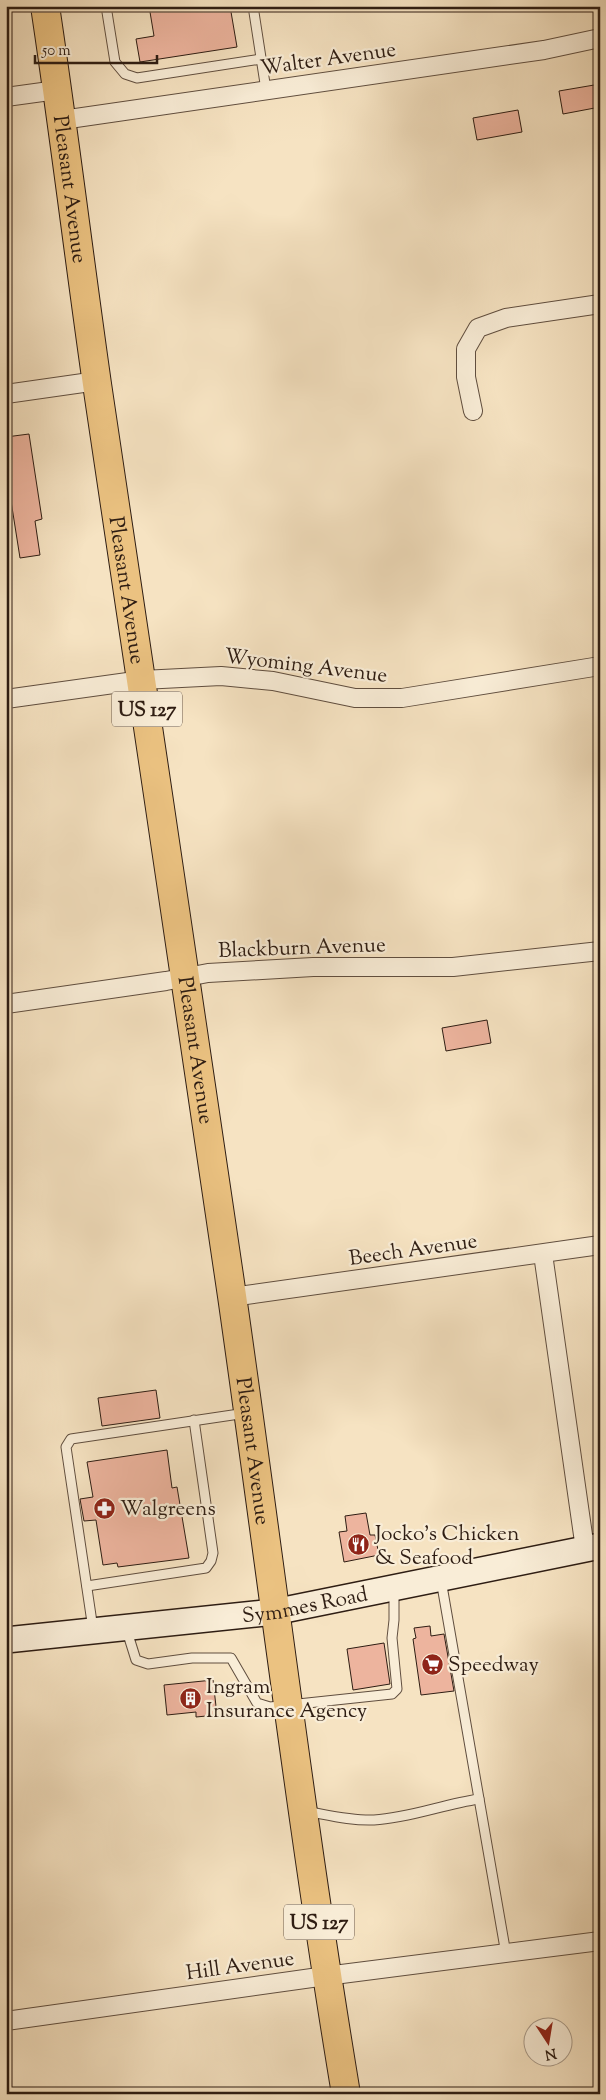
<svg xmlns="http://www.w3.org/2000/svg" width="606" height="2100" viewBox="0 0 606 2100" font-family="'Sorts Mill Goudy',serif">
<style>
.building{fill:#edb49e;stroke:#2e1d13}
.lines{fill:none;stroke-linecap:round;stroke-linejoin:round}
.lane-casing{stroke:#604e3f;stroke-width:11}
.street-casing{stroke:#604e3f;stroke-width:20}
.secondary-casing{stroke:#2e1d13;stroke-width:28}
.primary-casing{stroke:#2e1d13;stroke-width:30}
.lane{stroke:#f9edd7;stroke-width:9}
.street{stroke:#f9edd7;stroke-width:18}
.secondary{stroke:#f9edd7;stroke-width:25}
.primary{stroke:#ebc281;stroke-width:28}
.labels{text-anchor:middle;stroke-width:4.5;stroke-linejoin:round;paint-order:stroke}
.shield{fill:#f9edd7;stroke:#6b5b4e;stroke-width:1}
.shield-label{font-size:20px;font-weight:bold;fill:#2e1d13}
.street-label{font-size:21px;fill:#2e1d13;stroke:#f9edd7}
.poi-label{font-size:21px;fill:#2e1d13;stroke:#f9edd7;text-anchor:start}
</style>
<rect width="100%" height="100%" fill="#f6e3c2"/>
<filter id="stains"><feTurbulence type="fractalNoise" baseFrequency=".004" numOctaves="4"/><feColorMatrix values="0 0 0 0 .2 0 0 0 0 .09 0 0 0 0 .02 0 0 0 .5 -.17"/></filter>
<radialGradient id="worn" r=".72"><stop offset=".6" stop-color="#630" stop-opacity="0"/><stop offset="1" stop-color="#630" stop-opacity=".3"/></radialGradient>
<g class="building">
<polygon points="149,6 230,6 237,47 140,62 136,39 154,36"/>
<polygon points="600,84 600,107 563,114 559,91"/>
<polygon points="518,110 522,132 477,140 473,118"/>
<polygon points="29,434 42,519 35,521 40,555 20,558 6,469 6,437"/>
<polygon points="487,1020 491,1043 446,1051 442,1028"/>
<polygon points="156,1390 160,1418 102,1426 98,1398"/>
<polygon points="167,1450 172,1488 177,1487 189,1558 118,1567 117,1563 103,1565 96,1520 84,1521 80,1499 93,1497 87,1462"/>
<polygon points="366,1513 370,1535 375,1535 379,1555 344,1562 339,1532 347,1531 345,1516"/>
<polygon points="430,1626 431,1636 444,1634 454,1691 421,1695 413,1639 416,1638 414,1628"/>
<polygon points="384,1643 390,1684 353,1690 347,1649"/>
<polygon points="213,1680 217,1715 196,1717 196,1712 167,1715 164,1685"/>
</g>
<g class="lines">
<defs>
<g id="lane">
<polyline points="106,6 115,62 125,74 137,78 261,59"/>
<polyline points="253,6 266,90"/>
<polyline points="441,1580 506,1954"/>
<polyline points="87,1586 206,1568 211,1561 213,1553 194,1420"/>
<polyline points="126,1628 136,1660 148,1664 192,1658 231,1658 257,1703 270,1707 392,1694 397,1689 392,1638 394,1620 394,1588"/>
<polyline points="93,1629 66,1447 71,1439 246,1413"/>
<path d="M305,1811C328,1815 351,1821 374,1820C410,1818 444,1804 479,1799"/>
</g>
<g id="street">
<polyline points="6,97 57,90"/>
<polyline points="62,120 544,50 600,38"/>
<polyline points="6,394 97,381"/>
<polyline points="473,411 466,377 466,349 478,328 506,318 600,304"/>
<polyline points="6,699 142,680 221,676 273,681 355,698 402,698 600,666"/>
<polyline points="6,1004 166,981 208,973 313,967 453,967 600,951"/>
<polyline points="543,1254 585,1549"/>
<polyline points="232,1297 600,1245"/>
<polyline points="6,2021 326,1976 600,1941"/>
</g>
<g id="secondary">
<path id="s1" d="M6,1640L274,1612L600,1546"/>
</g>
<g id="primary">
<path id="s2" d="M45,6C64,132 79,258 97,384C141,688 189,992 232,1296C270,1562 302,1829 346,2094"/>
</g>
</defs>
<use href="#lane" class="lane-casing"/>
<use href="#street" class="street-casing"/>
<use href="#secondary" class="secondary-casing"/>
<use href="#primary" class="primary-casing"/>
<use href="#lane" class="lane"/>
<use href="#street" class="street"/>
<use href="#secondary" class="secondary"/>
<use href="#primary" class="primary"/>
</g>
<defs>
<symbol id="pharmacy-disc" viewBox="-11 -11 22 22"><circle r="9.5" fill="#8f2418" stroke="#f9edd7"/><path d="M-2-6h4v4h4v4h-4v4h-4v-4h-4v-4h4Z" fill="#fff"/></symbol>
<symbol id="restaurant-disc" viewBox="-11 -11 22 22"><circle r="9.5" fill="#8f2418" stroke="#f9edd7"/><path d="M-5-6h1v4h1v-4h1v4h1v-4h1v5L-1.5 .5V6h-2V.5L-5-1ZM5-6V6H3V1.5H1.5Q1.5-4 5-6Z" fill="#fff"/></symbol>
<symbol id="supermarket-disc" viewBox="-11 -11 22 22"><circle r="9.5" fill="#8f2418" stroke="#f9edd7"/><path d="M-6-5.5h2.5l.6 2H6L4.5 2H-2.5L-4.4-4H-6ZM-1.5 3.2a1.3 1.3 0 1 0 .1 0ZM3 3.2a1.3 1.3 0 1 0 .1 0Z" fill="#fff"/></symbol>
<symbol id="building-disc" viewBox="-11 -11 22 22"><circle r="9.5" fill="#8f2418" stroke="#f9edd7"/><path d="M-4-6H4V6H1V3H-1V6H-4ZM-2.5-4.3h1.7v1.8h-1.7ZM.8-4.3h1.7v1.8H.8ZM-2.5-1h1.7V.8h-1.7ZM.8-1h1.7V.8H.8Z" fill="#fff"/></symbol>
</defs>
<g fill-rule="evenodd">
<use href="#pharmacy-disc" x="92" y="1496" width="25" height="25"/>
<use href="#restaurant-disc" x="346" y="1532" width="25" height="25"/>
<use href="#supermarket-disc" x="420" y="1652" width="25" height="25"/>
<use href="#building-disc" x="178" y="1686" width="25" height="25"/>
</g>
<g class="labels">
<g class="shield">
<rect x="112" y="691.5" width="70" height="35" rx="4"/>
<rect x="284" y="1904.5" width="70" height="35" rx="4"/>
</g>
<g class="shield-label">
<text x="147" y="716">US 127</text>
<text x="319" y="1929">US 127</text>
</g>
<g class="street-label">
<text transform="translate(328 58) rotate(-8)" y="7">Walter Avenue</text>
<text dy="7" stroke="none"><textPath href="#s2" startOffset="185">Pleasant Avenue</textPath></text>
<text dy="7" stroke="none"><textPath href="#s2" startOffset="590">Pleasant Avenue</textPath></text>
<text transform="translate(306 665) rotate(7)" y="7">Wyoming Avenue</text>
<text transform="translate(302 947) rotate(-2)" y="7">Blackburn Avenue</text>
<text dy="7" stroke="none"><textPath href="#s2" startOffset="1055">Pleasant Avenue</textPath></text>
<text transform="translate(413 1249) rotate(-8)" y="7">Beech Avenue</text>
<text dy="7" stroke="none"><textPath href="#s2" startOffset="1460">Pleasant Avenue</textPath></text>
<text dy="7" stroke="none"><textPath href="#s1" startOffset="301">Symmes Road</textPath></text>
<text transform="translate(240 1965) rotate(-8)" y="7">Hill Avenue</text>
</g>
<g class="poi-label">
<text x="120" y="1515">Walgreens</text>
<text x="375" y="1540">Jocko's Chicken<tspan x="375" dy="24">&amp; Seafood</tspan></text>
<text x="448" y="1671">Speedway</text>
<text x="206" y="1693">Ingram<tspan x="206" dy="24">Insurance Agency</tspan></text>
</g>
</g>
<rect width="606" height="2100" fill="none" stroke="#f6e3c2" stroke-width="25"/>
<rect x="8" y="8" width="591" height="2085" fill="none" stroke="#2e1d13" stroke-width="2.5"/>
<rect x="12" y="12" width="581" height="2075" fill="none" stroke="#2e1d13"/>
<g transform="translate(548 2042) rotate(168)"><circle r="24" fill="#f9edd7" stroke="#a89a89"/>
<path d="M0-4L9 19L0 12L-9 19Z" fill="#8f2418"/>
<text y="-8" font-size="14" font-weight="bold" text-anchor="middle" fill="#2e1d13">N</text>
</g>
<path d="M35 55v8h122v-8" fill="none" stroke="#2e1d13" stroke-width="2.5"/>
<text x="42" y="55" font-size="15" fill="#2e1d13" stroke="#f9edd7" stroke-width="4" paint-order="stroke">50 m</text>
<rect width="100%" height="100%" filter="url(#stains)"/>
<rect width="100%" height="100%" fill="url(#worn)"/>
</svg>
